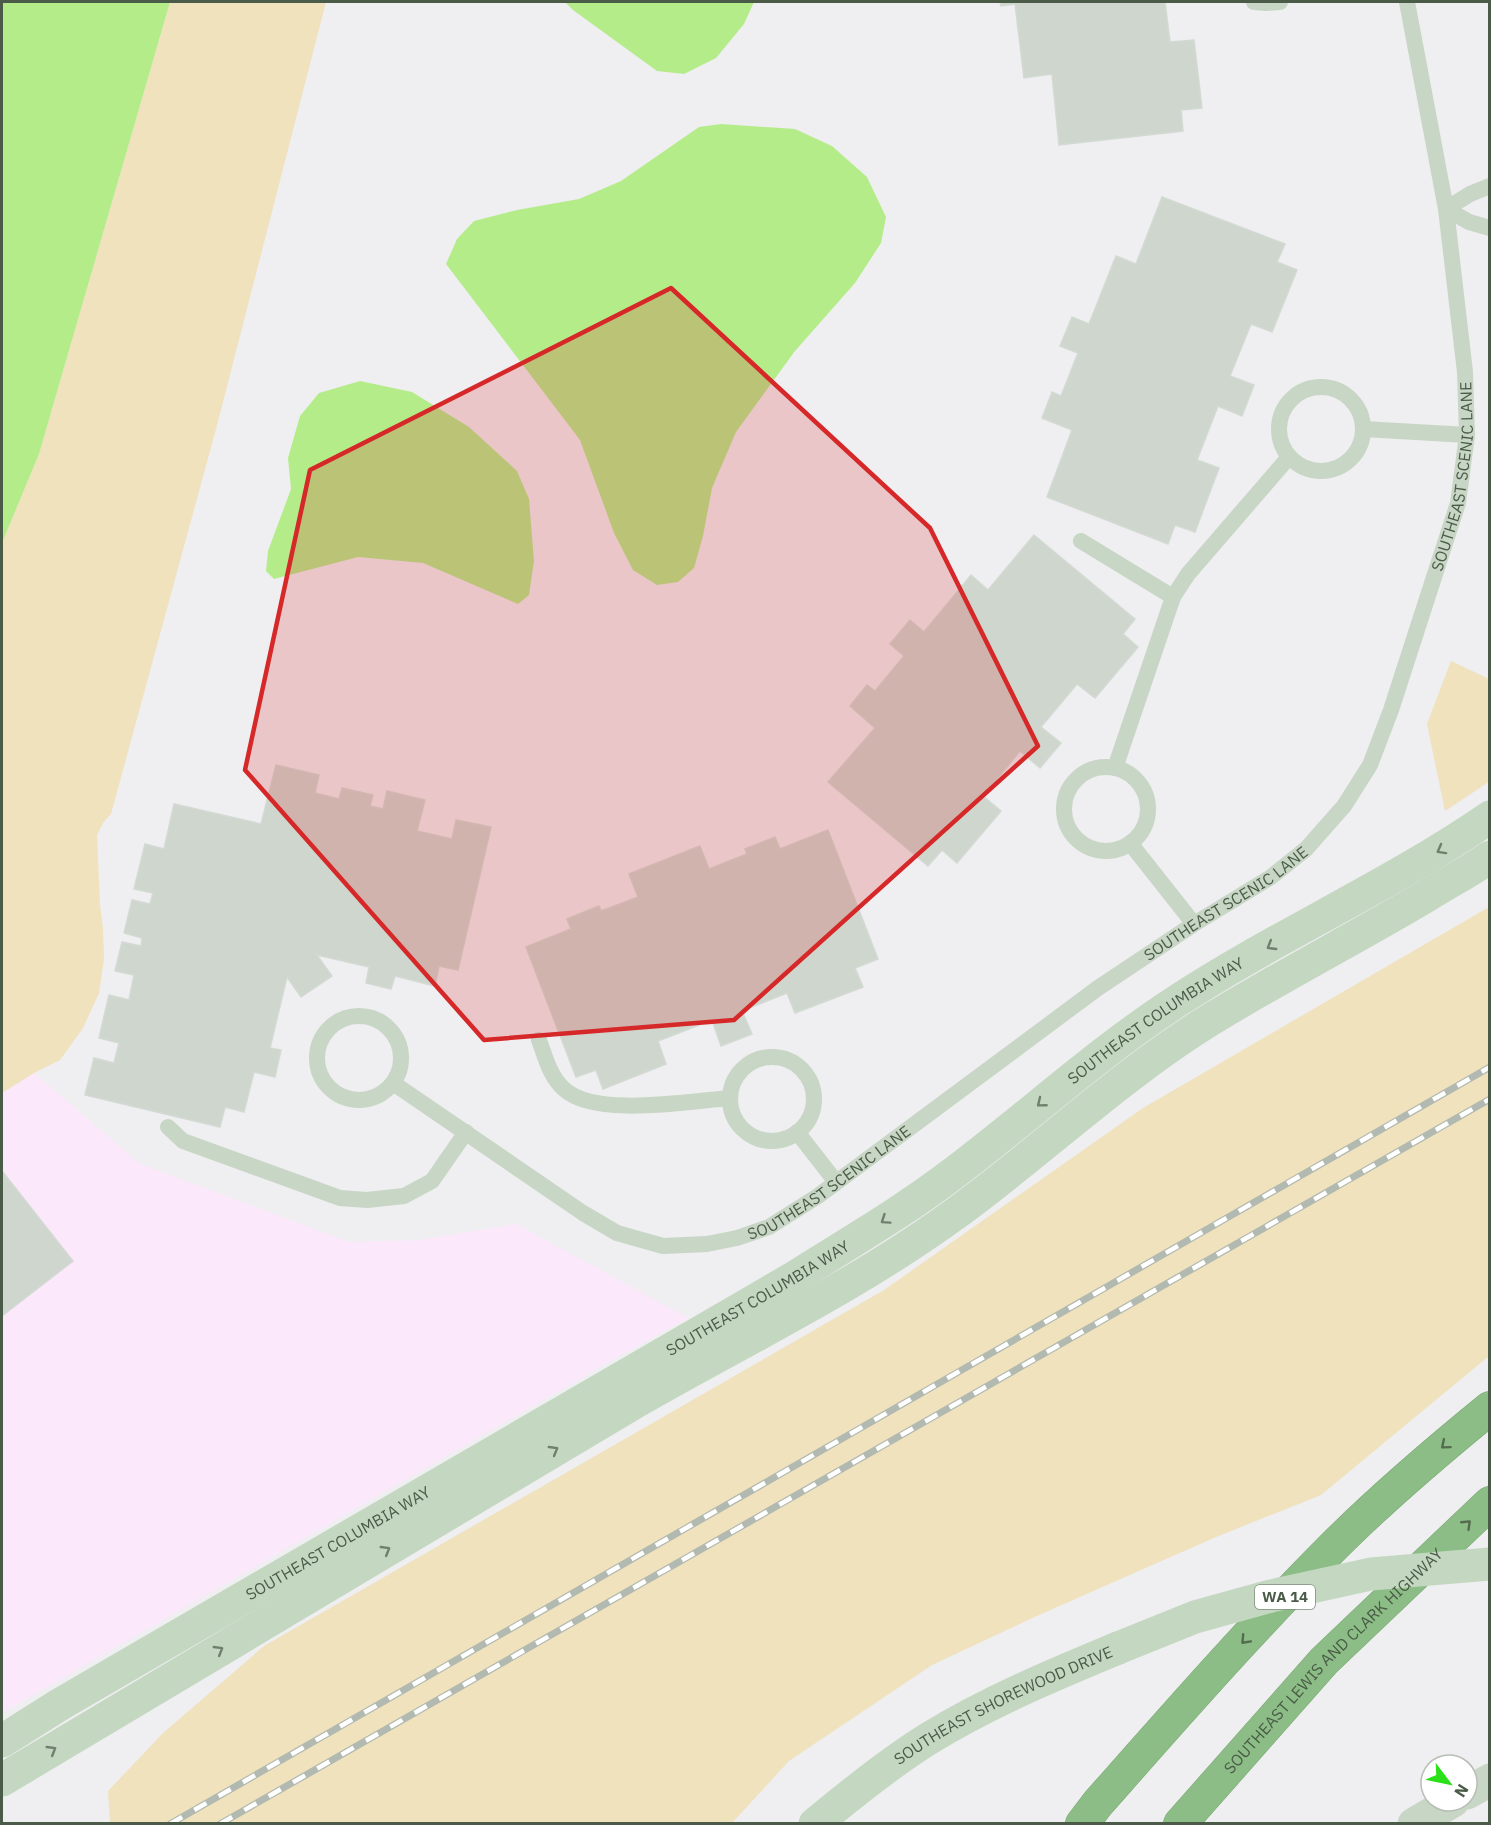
<svg xmlns="http://www.w3.org/2000/svg" width="1491" height="1825" viewBox="0 0 1491 1825" font-family="'IBM Plex Sans',sans-serif">
<style>
.commercial{fill:#fce8fb}
.green{fill:#efe2bd}
.water{fill:#b5ec8a}
.building{fill:#ced6ce;stroke:#d3dad3;stroke-width:1.5}
.lines{fill:none;stroke-linecap:round;stroke-linejoin:round}
.highway-casing{stroke:#78a971;stroke-width:34}
.lane{stroke:#c8d6c5;stroke-width:16}
.street{stroke:#c8d6c5;stroke-width:33}
.secondary{stroke:#c4d8c1;stroke-width:33}
.highway{stroke:#8dbd86;stroke-width:33}
.rail-casing{stroke:#b1b9b1;stroke-width:7}
.rail{stroke:#fff;stroke-width:4.5;stroke-dasharray:14;stroke-linecap:butt}
.secondary-bridge{stroke:#c4d8c1;stroke-width:33}
.oneway{stroke:#6f816c}
.oneway2{stroke:#546b50}
.marked{fill:#d62828;fill-opacity:0.2;stroke:#d62828;stroke-width:4.5;stroke-linejoin:round}
.labels{text-anchor:middle;stroke-width:4.5;stroke-linejoin:round;paint-order:stroke}
.shield{fill:#fff;stroke:#808d7e;stroke-width:1.5}
.shield-label{font-size:15px;font-weight:bold;fill:#4a5c47}
.street-label{font-size:16px;fill:#4a5c47;stroke:#fff}
</style>
<rect width="100%" height="100%" fill="#efeef1"/>
<polygon class="commercial" points="34,1073 140,1164 349,1242 419,1240 516,1224 688,1318 605,1364 2,1713 2,1093"/>
<g class="green">
<polygon points="170,2 326,2 216,429 111,814 103,823 97,835 100,905 103,929 104,959 99,993 83,1028 60,1060 34,1073 2,1093 2,543 39,454"/>
<polygon points="1451,661 1489,679 1490,781 1445,811 1427,724"/>
<polygon points="1489,907 1489,1356 1321,1495 1216,1537 1039,1615 932,1665 789,1761 732,1823 110,1823 108,1791 163,1733 264,1646 884,1290 1143,1108"/>
</g>
<g class="water">
<polygon points="2,2 170,2 39,454 2,543"/>
<polygon points="565,2 754,2 744,24 716,58 684,74 657,71 573,10"/>
<polygon points="721,124 795,129 832,146 867,177 886,217 881,243 855,283 795,351 736,432 712,488 703,536 694,568 678,582 657,585 633,570 614,533 580,440 446,264 457,239 474,221 517,210 579,199 621,181 699,127"/>
<polygon points="360,381 412,392 469,427 517,471 529,499 534,561 529,595 518,604 423,563 358,557 274,579 266,571 268,551 291,489 288,458 300,416 319,393"/>
</g>
<g class="building">
<polygon points="1000,2 1165,2 1170,42 1194,40 1202,108 1181,110 1183,131 1059,145 1052,74 1024,78 1015,4 1001,6"/>
<polygon points="1162,197 1285,244 1277,262 1297,270 1272,332 1251,324 1230,376 1254,385 1242,416 1218,406 1197,460 1219,468 1195,532 1175,525 1168,544 1047,497 1072,430 1042,418 1052,392 1061,396 1078,353 1060,346 1072,317 1089,324 1116,256 1136,264"/>
<polygon points="1034,535 1135,619 1123,634 1138,647 1095,698 1077,684 1041,727 1061,743 1040,768 1020,751 983,796 1001,811 957,863 942,850 928,866 828,782 875,728 850,706 867,685 875,691 904,656 890,644 910,620 924,632 971,575 988,590"/>
<polygon points="276,765 319,775 315,793 339,799 342,788 373,795 370,806 383,809 387,791 425,800 417,831 452,839 456,820 491,827 458,970 439,966 435,986 395,976 391,989 366,983 369,967 317,955 332,976 301,997 287,977 270,1048 281,1050 275,1077 254,1072 244,1112 225,1107 220,1127 85,1095 94,1058 114,1063 119,1043 99,1038 109,995 129,1000 134,975 115,971 122,942 141,946 142,938 124,933 132,900 150,904 153,893 134,889 145,844 164,849 174,804 261,824"/>
<polygon points="828,830 878,959 855,968 863,987 795,1013 787,993 742,1011 752,1034 721,1046 712,1020 658,1041 666,1064 603,1089 596,1070 576,1077 526,947 571,929 567,919 599,906 601,911 638,897 629,874 700,846 709,869 747,854 745,849 775,837 780,849"/>
<polygon points="2,1171 73,1261 2,1316"/>
</g>
<g class="lines">
<defs>
<g id="highway">
<path d="M1082,1824L1098,1803C1175,1716 1251,1629 1333,1547C1382,1498 1436,1452 1490,1408"/>
<path id="s4" d="M1180,1824L1324,1661L1490,1503"/>
</g>
</defs>
<use href="#highway" class="highway-casing"/>
<g class="lane">
<polyline points="1254,2 1266,3 1280,2"/>
<polyline points="1490,186 1470,194 1446,209 1469,222 1490,228"/>
<circle cx="1321" cy="429" r="42"/>
<polyline points="1364,429 1467,435"/>
<polyline points="1081,541 1173,597"/>
<circle cx="1106" cy="809" r="42"/>
<polyline points="1115,768 1173,597 1188,574 1289,457"/>
<polyline points="1130,843 1194,924"/>
<circle cx="359" cy="1058" r="42"/>
<path d="M539,1040C545,1056 550,1077 564,1089C595,1118 689,1101 730,1098"/>
<circle cx="772" cy="1099" r="42"/>
<path id="s1" d="M393,1083L583,1213L617,1233L663,1246L707,1244L737,1238L769,1227L818,1196L1098,988L1194,924L1271,877L1306,849L1344,806L1370,765L1391,710L1458,503L1467,435L1465,372L1446,209L1407,2"/>
<polyline points="168,1127 183,1141 340,1198 367,1200 404,1196 432,1181 466,1132"/>
<polyline points="797,1132 836,1182"/>
</g>
<g class="street">
<polyline points="1467,1793 1490,1780"/>
<polyline points="1414,1824 1453,1801"/>
</g>
<g class="secondary">
<path id="s2" d="M2,1741L59,1705L795,1277C847,1244 901,1213 951,1175C1027,1118 1097,1053 1177,1001C1278,935 1390,886 1490,817"/>
<path d="M2,1780L627,1407C737,1343 852,1289 955,1214C1040,1152 1116,1079 1205,1023C1278,978 1354,939 1428,895C1449,882 1470,871 1490,857"/>
<path id="s3" d="M815,1824C851,1794 888,1764 928,1739C988,1702 1053,1675 1118,1648"/>
</g>
<use href="#highway" class="highway"/>
<defs>
<g id="rail">
<polyline points="170,1824 1490,1067"/>
<polyline points="220,1824 1490,1099"/>
</g>
</defs>
<use href="#rail" class="rail-casing"/>
<use href="#rail" class="rail"/>
<polyline class="secondary-bridge" points="1118,1648 1195,1617 1271,1596 1371,1574 1490,1564"/>
</g>
<defs><path id="oneway-chevron" d="M-2-3.5L2.5 0L-2 3.5" fill="none" stroke-width="1.6" stroke-linecap="round" stroke-linejoin="round" transform="scale(1.5)"/></defs>
<g class="oneway">
<use href="#oneway-chevron" transform="translate(1441 850) rotate(151)"/>
<use href="#oneway-chevron" transform="translate(1271 946) rotate(149)"/>
<use href="#oneway-chevron" transform="translate(1041 1103) rotate(141)"/>
<use href="#oneway-chevron" transform="translate(885 1220) rotate(146)"/>
<use href="#oneway-chevron" transform="translate(554 1450) rotate(-30)"/>
<use href="#oneway-chevron" transform="translate(386 1550) rotate(-31)"/>
<use href="#oneway-chevron" transform="translate(219 1650) rotate(-31)"/>
<use href="#oneway-chevron" transform="translate(52 1750) rotate(-31)"/>
</g>
<g class="oneway2">
<use href="#oneway-chevron" transform="translate(1445 1445) rotate(140)"/>
<use href="#oneway-chevron" transform="translate(1467 1524) rotate(-44)"/>
<use href="#oneway-chevron" transform="translate(1245 1640) rotate(133)"/>
</g>
<path class="marked" d="M671,288L930,528L1038,746L734,1020L484,1040L245,770L310,470Z"/>
<g class="labels">
<rect class="shield" x="1255" y="1585" width="60" height="24" rx="4.5"/>
<g class="shield-label">
<text x="1285" y="1602">WA 14</text>
</g>
<g class="street-label">
<text dy="6" stroke="none"><textPath href="#s1" startOffset="1491">SOUTHEAST SCENIC LANE</textPath></text>
<text dy="6" stroke="none"><textPath href="#s1" startOffset="986">SOUTHEAST SCENIC LANE</textPath></text>
<text dy="6" stroke="none"><textPath href="#s2" startOffset="1362">SOUTHEAST COLUMBIA WAY</textPath></text>
<text dy="6" stroke="none"><textPath href="#s1" startOffset="500">SOUTHEAST SCENIC LANE</textPath></text>
<text dy="6" stroke="none"><textPath href="#s2" startOffset="876">SOUTHEAST COLUMBIA WAY</textPath></text>
<text dy="6" stroke="none"><textPath href="#s2" startOffset="390">SOUTHEAST COLUMBIA WAY</textPath></text>
<text dy="6" stroke="none"><textPath href="#s4" startOffset="224">SOUTHEAST LEWIS AND CLARK HIGHWAY</textPath></text>
<text dy="6" stroke="none"><textPath href="#s3" startOffset="224">SOUTHEAST SHOREWOOD DRIVE</textPath></text>
</g>
</g>
<rect width="1491" height="1825" fill="none" stroke="#4a5c47" stroke-width="6"/>
<g transform="translate(1449 1783) rotate(122)"><circle r="28" fill="#ffffff" stroke="#b7beb5" stroke-width="1.5"/>
<path d="M0-4.5L10 22L0 15L-10 22Z" fill="#29e019"/>
<text y="-9" font-size="16" font-weight="bold" text-anchor="middle" fill="#4a5c47">N</text>
</g>
</svg>
